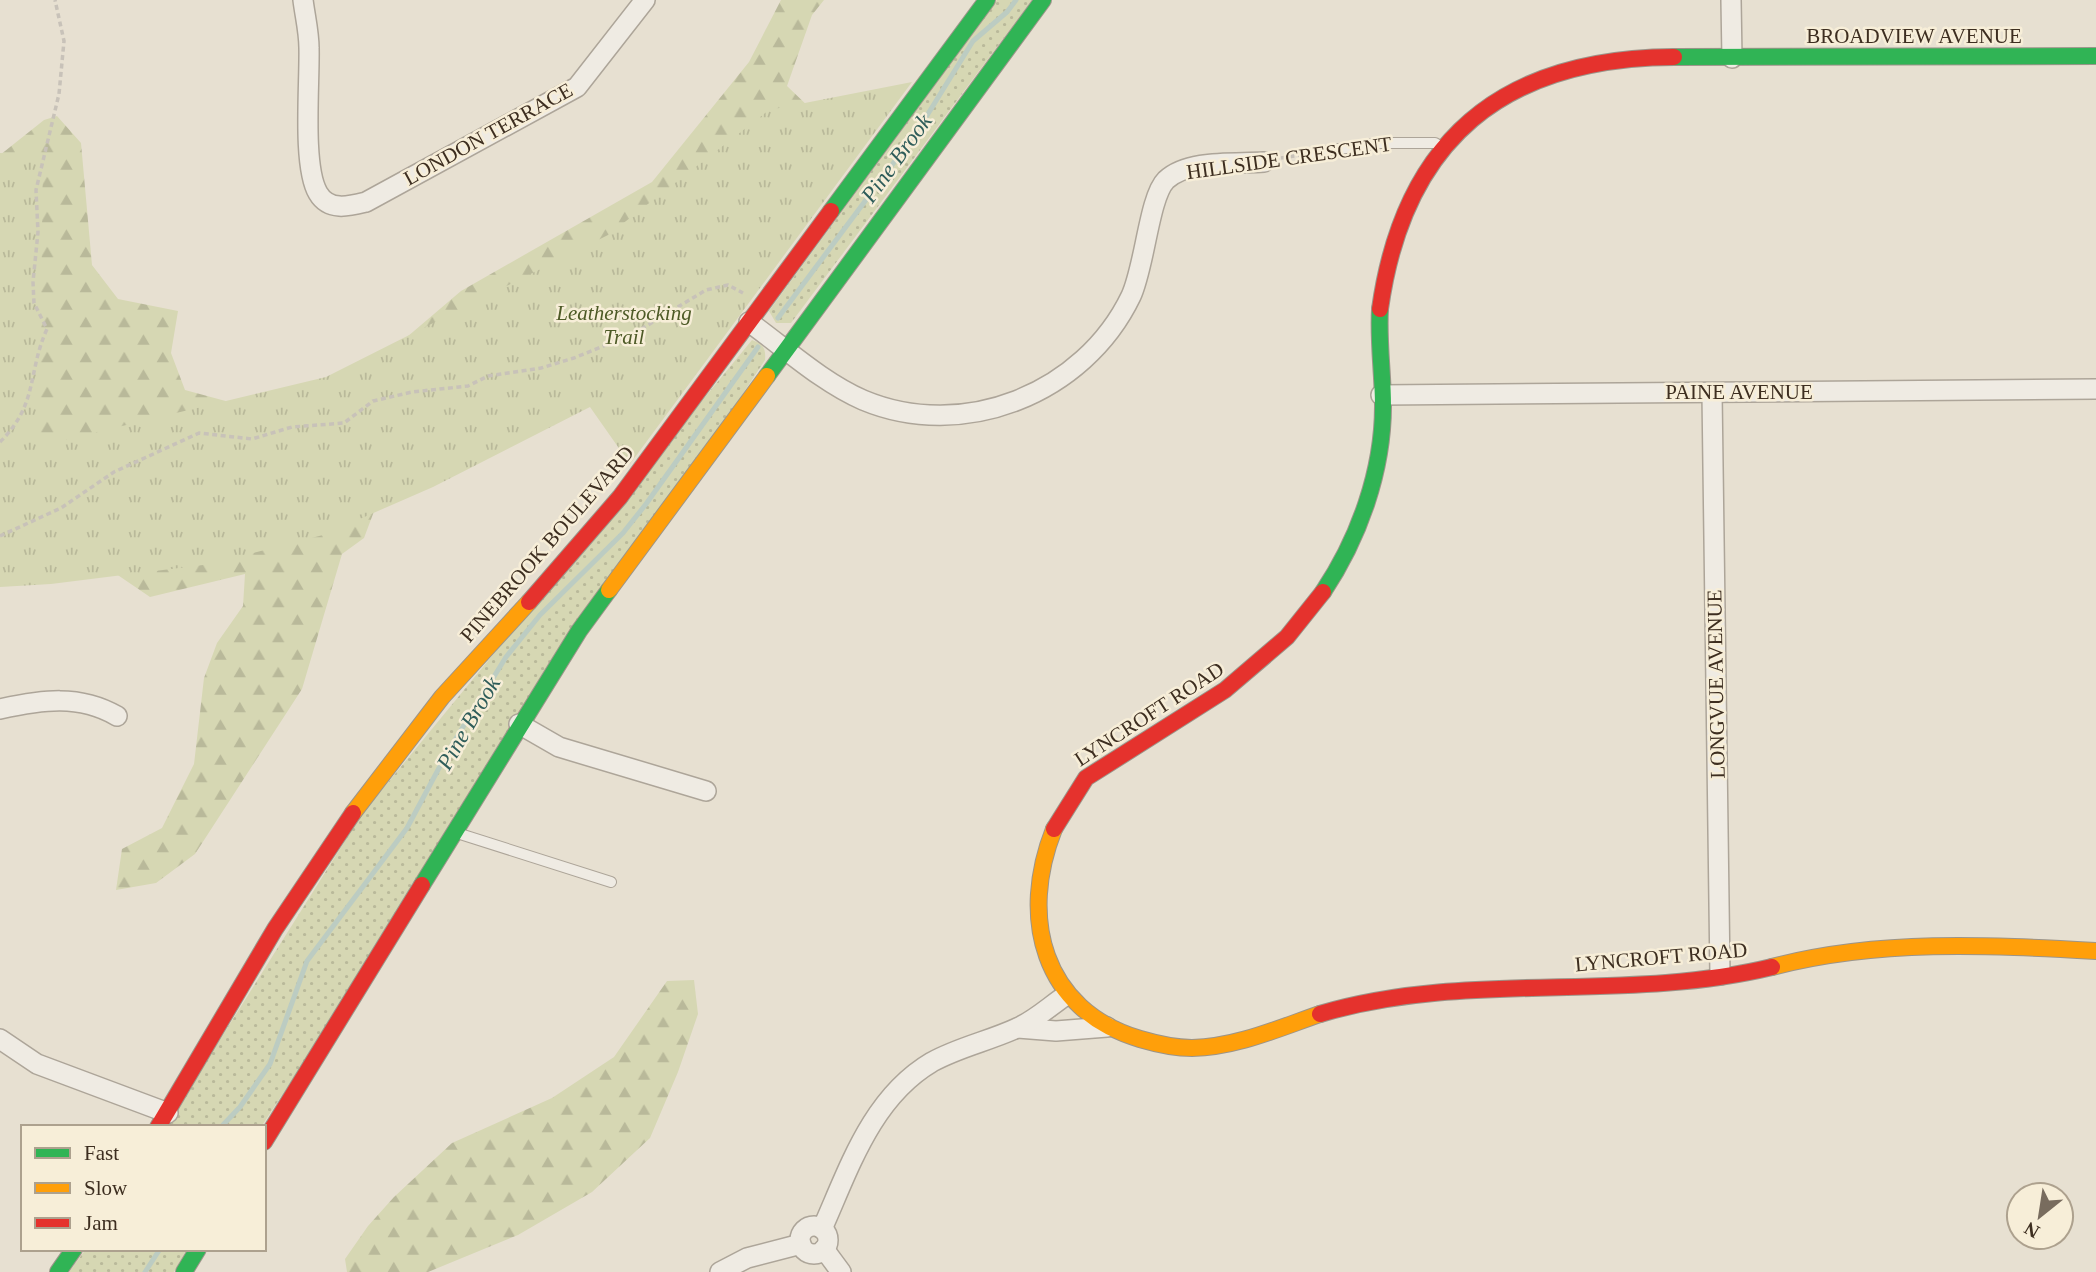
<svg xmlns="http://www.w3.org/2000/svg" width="2096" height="1272" viewBox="0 0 2096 1272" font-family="'Times New Roman',serif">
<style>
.grass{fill:url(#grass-dots)}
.forest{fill:url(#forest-firs)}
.park{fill:url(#park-tufts)}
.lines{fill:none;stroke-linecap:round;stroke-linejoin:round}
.stream{stroke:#bcccc2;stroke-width:5}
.lane-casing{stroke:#ada599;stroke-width:12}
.street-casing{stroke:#ada599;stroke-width:22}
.fast-casing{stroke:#9c958a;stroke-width:18}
.slow-casing{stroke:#9c958a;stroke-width:18}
.jam-casing{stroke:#9c958a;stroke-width:18}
.path{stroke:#c8c2b9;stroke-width:3.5;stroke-dasharray:5 3.5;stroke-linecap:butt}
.lane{stroke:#efebe3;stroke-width:10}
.street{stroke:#efebe3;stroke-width:19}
.fast{stroke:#30b455;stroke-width:16}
.slow{stroke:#ff9f0a;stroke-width:16}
.jam{stroke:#e5322d;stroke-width:16}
.labels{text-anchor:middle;stroke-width:5;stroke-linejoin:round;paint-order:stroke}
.street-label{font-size:21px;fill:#3d2e20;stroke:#f7eed8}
.park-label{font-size:21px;font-style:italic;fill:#4d5a26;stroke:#f7eed8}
.water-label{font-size:23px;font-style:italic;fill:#2f5d5a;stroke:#f7eed8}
</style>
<defs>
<pattern id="grass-dots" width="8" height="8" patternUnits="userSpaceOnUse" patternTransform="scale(1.75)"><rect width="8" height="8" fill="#d6d7b3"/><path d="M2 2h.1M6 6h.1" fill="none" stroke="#b9b99a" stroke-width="1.8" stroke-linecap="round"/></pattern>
<pattern id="forest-firs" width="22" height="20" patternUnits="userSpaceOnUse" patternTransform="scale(1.75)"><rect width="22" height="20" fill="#d6d7b3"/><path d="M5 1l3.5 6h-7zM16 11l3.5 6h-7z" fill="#b9b99a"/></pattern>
<pattern id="park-tufts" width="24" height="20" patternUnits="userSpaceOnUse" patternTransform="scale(1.75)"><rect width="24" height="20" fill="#d6d7b3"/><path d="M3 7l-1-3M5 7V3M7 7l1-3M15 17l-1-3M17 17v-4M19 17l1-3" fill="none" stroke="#b9b99a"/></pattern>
</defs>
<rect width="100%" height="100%" fill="#e7e0d1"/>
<g class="grass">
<polygon points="997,0 1032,0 791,323 776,323 769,311"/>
<path d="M752,340C763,344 766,348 765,360L261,1127H165L362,814Z"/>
<polygon points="86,1249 187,1249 174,1272 69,1272"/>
</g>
<g class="forest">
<polygon points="781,0 824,0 812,15 787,86 812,110 602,389 388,474 364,538 342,554 302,689 195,854 156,883 116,890 122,849 162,828 194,764 204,678 217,643 243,606 245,574 150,597 81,550 19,561 0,155 44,120 57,116 81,143 92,265 118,299 178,311 171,353 185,390 274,414 360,377 461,291 652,182 749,62"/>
<polygon points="694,980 698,1014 678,1072 650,1138 592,1192 518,1235 428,1272 347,1272 345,1259 368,1226 394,1197 452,1143 552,1098 614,1057 667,981"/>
</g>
<polygon class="park" points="912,82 630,464 590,407 433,487 323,535 211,564 51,584 0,587 0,153 43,155 39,446 326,377 608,235 769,110"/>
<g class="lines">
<g class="stream">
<polyline points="778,318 918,130 973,41 1007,12 1016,0"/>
<polyline points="221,1127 240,1107 270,1064 307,961 407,828 447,753 506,657 540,615 623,533 646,504 758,347"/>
<polyline points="145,1272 160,1249"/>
</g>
<defs>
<g id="lane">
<polyline points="1313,153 1379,143 1435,143 1440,146"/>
<polyline points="457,833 611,882"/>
</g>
<g id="street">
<path d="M303,0C305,16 309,32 309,48C310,82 302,166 318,193C329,212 350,206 366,202L577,87L645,0"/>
<polyline points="1731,0 1732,58"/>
<path d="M749,322C785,348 822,382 863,400C963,442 1084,394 1131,296C1145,266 1149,197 1166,180C1188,159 1235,164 1264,162"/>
<polyline points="1712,393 1720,975"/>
<polyline points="1381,395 2096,389"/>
<path d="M0,709C42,700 79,694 117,716"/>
<polyline points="519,724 559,747 706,791"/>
<polyline points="1018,1028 1056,1031 1107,1027"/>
<polyline points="0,1039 37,1064 168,1113"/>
<circle cx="814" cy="1240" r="14"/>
<path d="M822,1229C849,1169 871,1098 932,1062C959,1047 989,1041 1017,1028C1034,1021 1050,1006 1065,996"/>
<polyline points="824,1249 841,1272"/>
<polyline points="720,1272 747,1258 801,1244"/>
</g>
<g id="fast">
<polyline points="1674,57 2096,56"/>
<polyline points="831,211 987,0"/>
<polyline points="767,376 1043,0"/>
<path d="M1323,592C1359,538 1383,471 1383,406C1383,373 1378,342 1380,309"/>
<polyline points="422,885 579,631 609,590"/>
<polyline points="58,1272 74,1249"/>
<polyline points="184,1272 198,1249"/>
</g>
<g id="slow">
<polyline points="609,590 767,376"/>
<polyline points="353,813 442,697 529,602"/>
<path d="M1054,829C1019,917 1042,1010 1140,1039C1157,1044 1174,1048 1192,1048C1237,1047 1279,1028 1320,1014"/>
<path d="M1772,967C1878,939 1987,945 2096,951"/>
</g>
<g id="jam">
<path d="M1380,309C1404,138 1504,58 1674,57"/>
<polyline points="529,602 620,497 831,211"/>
<polyline points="1054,829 1086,778 1225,690 1287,637 1323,592"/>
<path d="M1320,1014C1468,970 1624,1003 1772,967"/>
<polyline points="158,1127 275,929 353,813"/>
<polyline points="264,1142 422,885"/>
</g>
</defs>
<use href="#lane" class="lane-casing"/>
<use href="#street" class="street-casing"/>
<use href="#fast" class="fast-casing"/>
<use href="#slow" class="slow-casing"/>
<use href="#jam" class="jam-casing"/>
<g class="path">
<polyline points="1281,158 1301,155"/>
<path d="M0,442C39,403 27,373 47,329L34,303L33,282L38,232L36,190L59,94L64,41L55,0"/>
<polyline points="0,536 61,508 114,472 199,433 252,439 292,427 344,423 373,401 412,392 468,386 488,376 541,368 574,358 633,334 706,290 728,285 743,293"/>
</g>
<use href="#lane" class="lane"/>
<use href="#street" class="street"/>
<use href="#fast" class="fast"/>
<use href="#slow" class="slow"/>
<use href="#jam" class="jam"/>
</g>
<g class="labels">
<g class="street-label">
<text x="1914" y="43">BROADVIEW AVENUE</text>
<text transform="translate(488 134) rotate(-29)" y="7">LONDON TERRACE</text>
<text transform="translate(1289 158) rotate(-8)" y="7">HILLSIDE CRESCENT</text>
<text x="1739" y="399">PAINE AVENUE</text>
<text transform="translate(547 544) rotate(-49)" y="7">PINEBROOK BOULEVARD</text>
<text transform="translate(1716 684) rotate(-91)" y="7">LONGVUE AVENUE</text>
<text transform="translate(1149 714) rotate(-33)" y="7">LYNCROFT ROAD</text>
<text transform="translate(1661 957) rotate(-5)" y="7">LYNCROFT ROAD</text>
</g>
<g class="park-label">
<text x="624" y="320">Leatherstocking<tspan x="624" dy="24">Trail</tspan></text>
</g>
<g class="water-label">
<text transform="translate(896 158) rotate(-54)" y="8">Pine Brook</text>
<text transform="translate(468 723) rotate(-60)" y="8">Pine Brook</text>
</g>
</g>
<rect x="21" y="1125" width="245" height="126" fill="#f7eed8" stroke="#ada18e" stroke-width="2"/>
<rect x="35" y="1148" width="35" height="10" fill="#30b455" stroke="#ada18e" stroke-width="2"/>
<text x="84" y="1160" font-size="21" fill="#3d2e20">Fast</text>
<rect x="35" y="1183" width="35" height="10" fill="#ff9f0a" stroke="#ada18e" stroke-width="2"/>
<text x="84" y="1195" font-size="21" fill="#3d2e20">Slow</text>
<rect x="35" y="1218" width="35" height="10" fill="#e5322d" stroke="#ada18e" stroke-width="2"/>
<text x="84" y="1230" font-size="21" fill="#3d2e20">Jam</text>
<g transform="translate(2040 1216) rotate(210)"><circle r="33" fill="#f7eed8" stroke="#ada18e" stroke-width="2"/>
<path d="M0-5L12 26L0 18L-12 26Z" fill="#786c5e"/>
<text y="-10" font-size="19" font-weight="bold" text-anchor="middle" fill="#3d2e20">N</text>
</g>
</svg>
